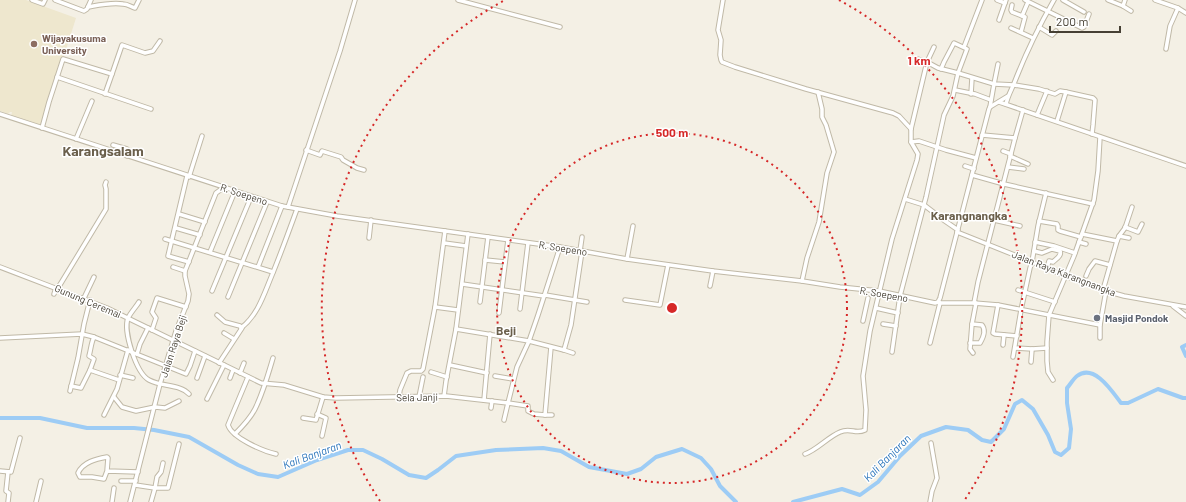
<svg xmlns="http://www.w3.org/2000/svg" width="1186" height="502" viewBox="0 0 1186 502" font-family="Barlow,sans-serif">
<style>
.education{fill:#eee7ce}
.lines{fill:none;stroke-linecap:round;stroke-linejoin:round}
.river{stroke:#9dccf5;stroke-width:4}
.minor-casing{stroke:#c0b9a7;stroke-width:5.5}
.minor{stroke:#fff;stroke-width:3.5}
.ring{fill:none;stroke:#d62828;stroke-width:2;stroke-dasharray:2 4}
.education-dot{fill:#8d6e63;stroke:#fff;stroke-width:1.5}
.worship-dot{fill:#6b7280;stroke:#fff;stroke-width:1.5}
.labels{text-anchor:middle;stroke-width:3;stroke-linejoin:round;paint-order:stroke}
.education-label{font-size:10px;font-weight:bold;fill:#785e54;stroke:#fff;text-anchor:start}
.street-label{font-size:10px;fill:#464034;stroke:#fff}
.worship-label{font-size:10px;font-weight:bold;fill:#5b616d;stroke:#fff;text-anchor:start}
.water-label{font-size:11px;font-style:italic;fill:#2772b9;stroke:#fff}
.quarter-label{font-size:12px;font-weight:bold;fill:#6a5f4b;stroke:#fff}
.district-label{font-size:14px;font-weight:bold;fill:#6a5f4b;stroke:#fff}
.centre{fill:#d62828;stroke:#fff;stroke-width:2}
.ring-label{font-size:12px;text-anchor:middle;font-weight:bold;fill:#d62828;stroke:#fff;stroke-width:3;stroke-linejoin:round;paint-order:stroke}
</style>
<rect width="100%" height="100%" fill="#f4f0e5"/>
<polygon class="education" points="0,0 26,0 76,18 42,126 11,116 12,112 10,112 8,114 0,111"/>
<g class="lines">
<g class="river">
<polyline points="1186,345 1182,347 1186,356"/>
<polyline points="0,418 40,418 87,428 134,428 154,430 189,437 238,465 258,474 278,477 317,460 348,450 363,450 382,459 409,475 426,478 438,470 456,456 496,450 543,448 561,451 589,467 627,474 641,469 656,457 682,449 701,458 711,469 720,486 736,502"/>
<path d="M793,502L842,489L860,495L878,482L900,456L921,436L946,427L968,430L982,440L991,442L1004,429L1015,404L1022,400L1033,409L1048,435L1055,452L1061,455L1069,448L1071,429L1067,403V388C1070,385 1073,379 1077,376C1094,363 1112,391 1121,403H1128L1158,389L1183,398H1186"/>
</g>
<defs>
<g id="minor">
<polyline points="32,0 43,4 45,0"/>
<polyline points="55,0 84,11 87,9 91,0"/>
<polyline points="458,0 560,27"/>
<polyline points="723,0 718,30 721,40 720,55 721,60 722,62 735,67 806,89 893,113 899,116 911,129"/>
<polyline points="997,0 1005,3"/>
<polyline points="1025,0 1082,28 1084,27 1089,14"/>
<polyline points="1063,0 1084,12"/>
<polyline points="1108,0 1123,6 1125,0"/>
<polyline points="1155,0 1178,8 1186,13"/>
<polyline points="1012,5 1011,10 1012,12 1025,17 1021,32"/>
<polyline points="1123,6 1131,11"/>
<path d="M88,7C99,5 112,2 123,4C128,4 131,7 135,8L139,0"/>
<polyline points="1022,16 1028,2"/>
<polyline points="999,20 1006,0"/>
<polyline points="1039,27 1052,35 1056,31"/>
<polyline points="1011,28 1033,38"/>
<polyline points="964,47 982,0"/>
<polyline points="1166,49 1170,26 1178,8"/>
<polyline points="998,64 994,84 1014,85 1039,89 1055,94 1060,91 1066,92 1057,121"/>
<polyline points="112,74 122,45 145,53 153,51 160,41"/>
<polyline points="57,77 151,109"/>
<polyline points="955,90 975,94 991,100"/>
<polyline points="1066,92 1093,98 1095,100 1093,125 1092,134"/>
<polyline points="971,94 972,78"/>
<polyline points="999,102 1186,166"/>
<path d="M1006,104C1008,95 1012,89 1015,81C1026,53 1039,26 1054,0"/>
<polyline points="990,107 1008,96"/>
<polyline points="0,114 282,206 337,216 560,247 627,259 713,271 802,281 840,287 879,291 935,303 938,302 940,298 989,109 990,107 994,84 958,73 938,68 927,62 918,59"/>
<polyline points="1037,115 1047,91"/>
<polyline points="42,128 49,102 63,59 112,74 105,94"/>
<polyline points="982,135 1015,138 1023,110"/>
<polyline points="76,139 92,101"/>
<polyline points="911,142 919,141 946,150 976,158"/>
<polyline points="113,145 127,149 127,156"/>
<polyline points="306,150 320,155 322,151 341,157 343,160 357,168 364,170"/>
<polyline points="1003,151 1011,154"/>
<polyline points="1010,156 1028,164"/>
<polyline points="965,166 974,169"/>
<polyline points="1008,167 1024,169"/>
<polyline points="972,175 1004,184 1093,204"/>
<polyline points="187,176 168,256 189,262"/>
<polyline points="189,177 202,136"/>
<polyline points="905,199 924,205 945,221 958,230"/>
<polyline points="288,207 340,51 355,0"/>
<polyline points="179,214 205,222"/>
<polyline points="994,220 1020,226"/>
<polyline points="1039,221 1057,224 1058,226 1058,230 1060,231 1081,237"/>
<polyline points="1125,227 1138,232 1142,224"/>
<polyline points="176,228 200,235"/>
<polyline points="957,232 1032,262 1065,276 1106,291 1124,296 1186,307"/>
<polyline points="1082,234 1117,241"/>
<polyline points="1119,236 1125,228 1132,207"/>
<polyline points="369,238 371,220"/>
<polyline points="165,239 273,272"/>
<polyline points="1035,242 1054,246 1075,253"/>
<polyline points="1079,242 1086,244"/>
<polyline points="444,243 466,246"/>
<polyline points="580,251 582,237"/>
<path d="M1034,251L1042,253L1052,249L1060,251C1062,256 1056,259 1053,262L1049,261L1047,268"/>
<polyline points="210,252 235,191"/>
<polyline points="627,259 633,226"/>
<polyline points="485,260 505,262"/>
<polyline points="0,267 107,308 261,383 284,385 323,397 336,398 446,396 508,403 517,367 529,341 538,315 560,247"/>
<polyline points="173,267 185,271"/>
<polyline points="258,267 282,206"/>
<polyline points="1086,276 1089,269 1095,261 1110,265"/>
<polyline points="802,281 807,258 819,222 827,173 834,152 826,125 822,117 822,109 818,92"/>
<polyline points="462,284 544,296"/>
<polyline points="710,286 713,271"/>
<polyline points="58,288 106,209 106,189 105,185 106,182"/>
<polyline points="1018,290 1055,302"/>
<polyline points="1103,290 1117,241 1119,236 1129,238"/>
<polyline points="212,291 251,197"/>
<polyline points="54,294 56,288"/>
<polyline points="545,295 587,302"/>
<polyline points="228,297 267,202"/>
<polyline points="84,298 94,277"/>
<polyline points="625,300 660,305 668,265"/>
<path d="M139,302C136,307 131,312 128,318C123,331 136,373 149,380C162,387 180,384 189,394"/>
<polyline points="480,302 488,237"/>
<polyline points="940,303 974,303 998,305 1100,325 1106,291"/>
<polyline points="974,303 978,282 1015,138"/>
<polyline points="998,305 993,333 995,334 1017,336"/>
<polyline points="1173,306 1186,316"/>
<polyline points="435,307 458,310"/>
<polyline points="876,308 898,313"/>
<polyline points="520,309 528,243"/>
<polyline points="499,313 508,240"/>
<polyline points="217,315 225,322 240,326 242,328 219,363"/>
<polyline points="863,321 868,298"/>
<polyline points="883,324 896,326"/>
<path d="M241,328C258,315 264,294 272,275C281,253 289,231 297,209"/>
<polyline points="456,329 529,341 564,350 571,325 582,251"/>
<polyline points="152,330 156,318 152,312 157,298 186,307"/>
<polyline points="224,333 234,339"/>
<polyline points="0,338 82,334 94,337 186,374 190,366 195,351"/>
<polyline points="1100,338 1100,325"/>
<polyline points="930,343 940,303 939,302"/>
<path d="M970,343H980C983,338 986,330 982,325L972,324"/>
<polyline points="1003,345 1004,335"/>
<polyline points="1015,348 1032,349 1047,348"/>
<polyline points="564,350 573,353"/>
<polyline points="892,352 900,296 926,197 944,115 953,96 958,73 967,49 954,43 944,62 941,69"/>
<polyline points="973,353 970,349 972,324 976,303"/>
<polyline points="137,354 140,344 148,328"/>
<polyline points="1013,357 1021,310 1030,268 1032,262 1038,226 1046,193"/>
<polyline points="1031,362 1032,349"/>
<polyline points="450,365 487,373"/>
<path d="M90,370L94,359L89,356C91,349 91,343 94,337"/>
<polyline points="431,372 447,377"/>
<polyline points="240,373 244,363"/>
<polyline points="120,375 133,378"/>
<polyline points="495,376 513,379"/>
<path d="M248,377L228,425C232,438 263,451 276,454"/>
<polyline points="197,378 205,356"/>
<polyline points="230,378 233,370"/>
<polyline points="1053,380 1048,372 1047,361 1047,342 1049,315 1074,256 1094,200 1098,171 1100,137"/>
<polyline points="71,386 81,388 90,370 119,380"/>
<polyline points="70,391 78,358 84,324 90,300"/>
<polyline points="444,396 446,381 456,329 468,234"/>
<polyline points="114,397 122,407 136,411 155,407 165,408 179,401"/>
<polyline points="399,397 400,390 407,373 411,371 421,371 423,369 435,307 445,231"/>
<polyline points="419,397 423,377"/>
<polyline points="207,399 224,365"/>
<polyline points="484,400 490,334"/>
<polyline points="491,408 492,401"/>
<polyline points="317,414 326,418 322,436"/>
<polyline points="104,415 117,389 128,350"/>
<polyline points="545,415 552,415"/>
<polyline points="303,418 316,420 323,397"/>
<polyline points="504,420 508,403 528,406 528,411 534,414 545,415 551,347"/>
<path d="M235,434C242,427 250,419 255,409C263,393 268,375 273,358"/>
<path d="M805,454C817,450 828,437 840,432C851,427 855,435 865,430L866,410L863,376L870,331L892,239L917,160L918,154L911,142V129L927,62L934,47"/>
<polyline points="0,471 11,472 20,438"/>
<path d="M107,471L104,479L92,477H80L78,473C83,462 96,459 107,457L108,458L107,471L138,472"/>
<polyline points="121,481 136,481"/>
<polyline points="135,485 155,488 168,488 179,444"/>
<polyline points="8,502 9,493 6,491 8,472"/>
<polyline points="36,502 41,481"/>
<polyline points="112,502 114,488"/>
<polyline points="130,502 160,384 176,331 188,301 189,294 185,276 185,271 216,193 223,188"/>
<polyline points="151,502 155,488 157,477 161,472 163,463"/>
<polyline points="930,502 932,491 937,478 931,443"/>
</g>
</defs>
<use href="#minor" class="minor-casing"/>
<use href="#minor" class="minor"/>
</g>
<g class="ring">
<circle cx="672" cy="308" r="175"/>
<path d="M380 501A350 350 0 0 1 505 0M839 0A350 350 0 0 1 964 501"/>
</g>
<circle class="education-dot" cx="34" cy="44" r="4"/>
<circle class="worship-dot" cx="1097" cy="318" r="4"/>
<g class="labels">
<g class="education-label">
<text x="42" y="42">Wijayakusuma<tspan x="42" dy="12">University</tspan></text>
</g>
<g class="street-label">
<text transform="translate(244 194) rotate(18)" y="4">R. Soepeno</text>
<text transform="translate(563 248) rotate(9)" y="4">R. Soepeno</text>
<text transform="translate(1064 273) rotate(21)" y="4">Jalan Raya Karangnangka</text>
<text transform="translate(884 294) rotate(10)" y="4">R. Soepeno</text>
<text transform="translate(88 301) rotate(23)" y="4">Gunung Ceremai</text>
<text transform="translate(173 346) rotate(-72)" y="4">Jalan Raya Beji</text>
<text transform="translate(417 397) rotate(-1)" y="4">Sela Janji</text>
</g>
<g class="worship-label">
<text x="1105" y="322">Masjid Pondok</text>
</g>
<g class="water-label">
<text transform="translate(312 455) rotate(-20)" y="4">Kali Banjaran</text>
<text transform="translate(887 458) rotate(-45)" y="4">Kali Banjaran</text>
</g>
<g class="quarter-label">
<text x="969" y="220">Karangnangka</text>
<text x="506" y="335">Beji</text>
</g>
<g class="district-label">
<text x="103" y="156">Karangsalam</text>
</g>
</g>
<circle cx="672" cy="308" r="6" class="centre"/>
<g class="ring-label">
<text x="919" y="65">1 km</text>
<text x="672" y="137">500 m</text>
</g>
<path d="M1050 26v6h70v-6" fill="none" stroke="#464034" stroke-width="2"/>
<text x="1056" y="26" font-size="12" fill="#464034" stroke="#ffffff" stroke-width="3" paint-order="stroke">200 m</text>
</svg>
